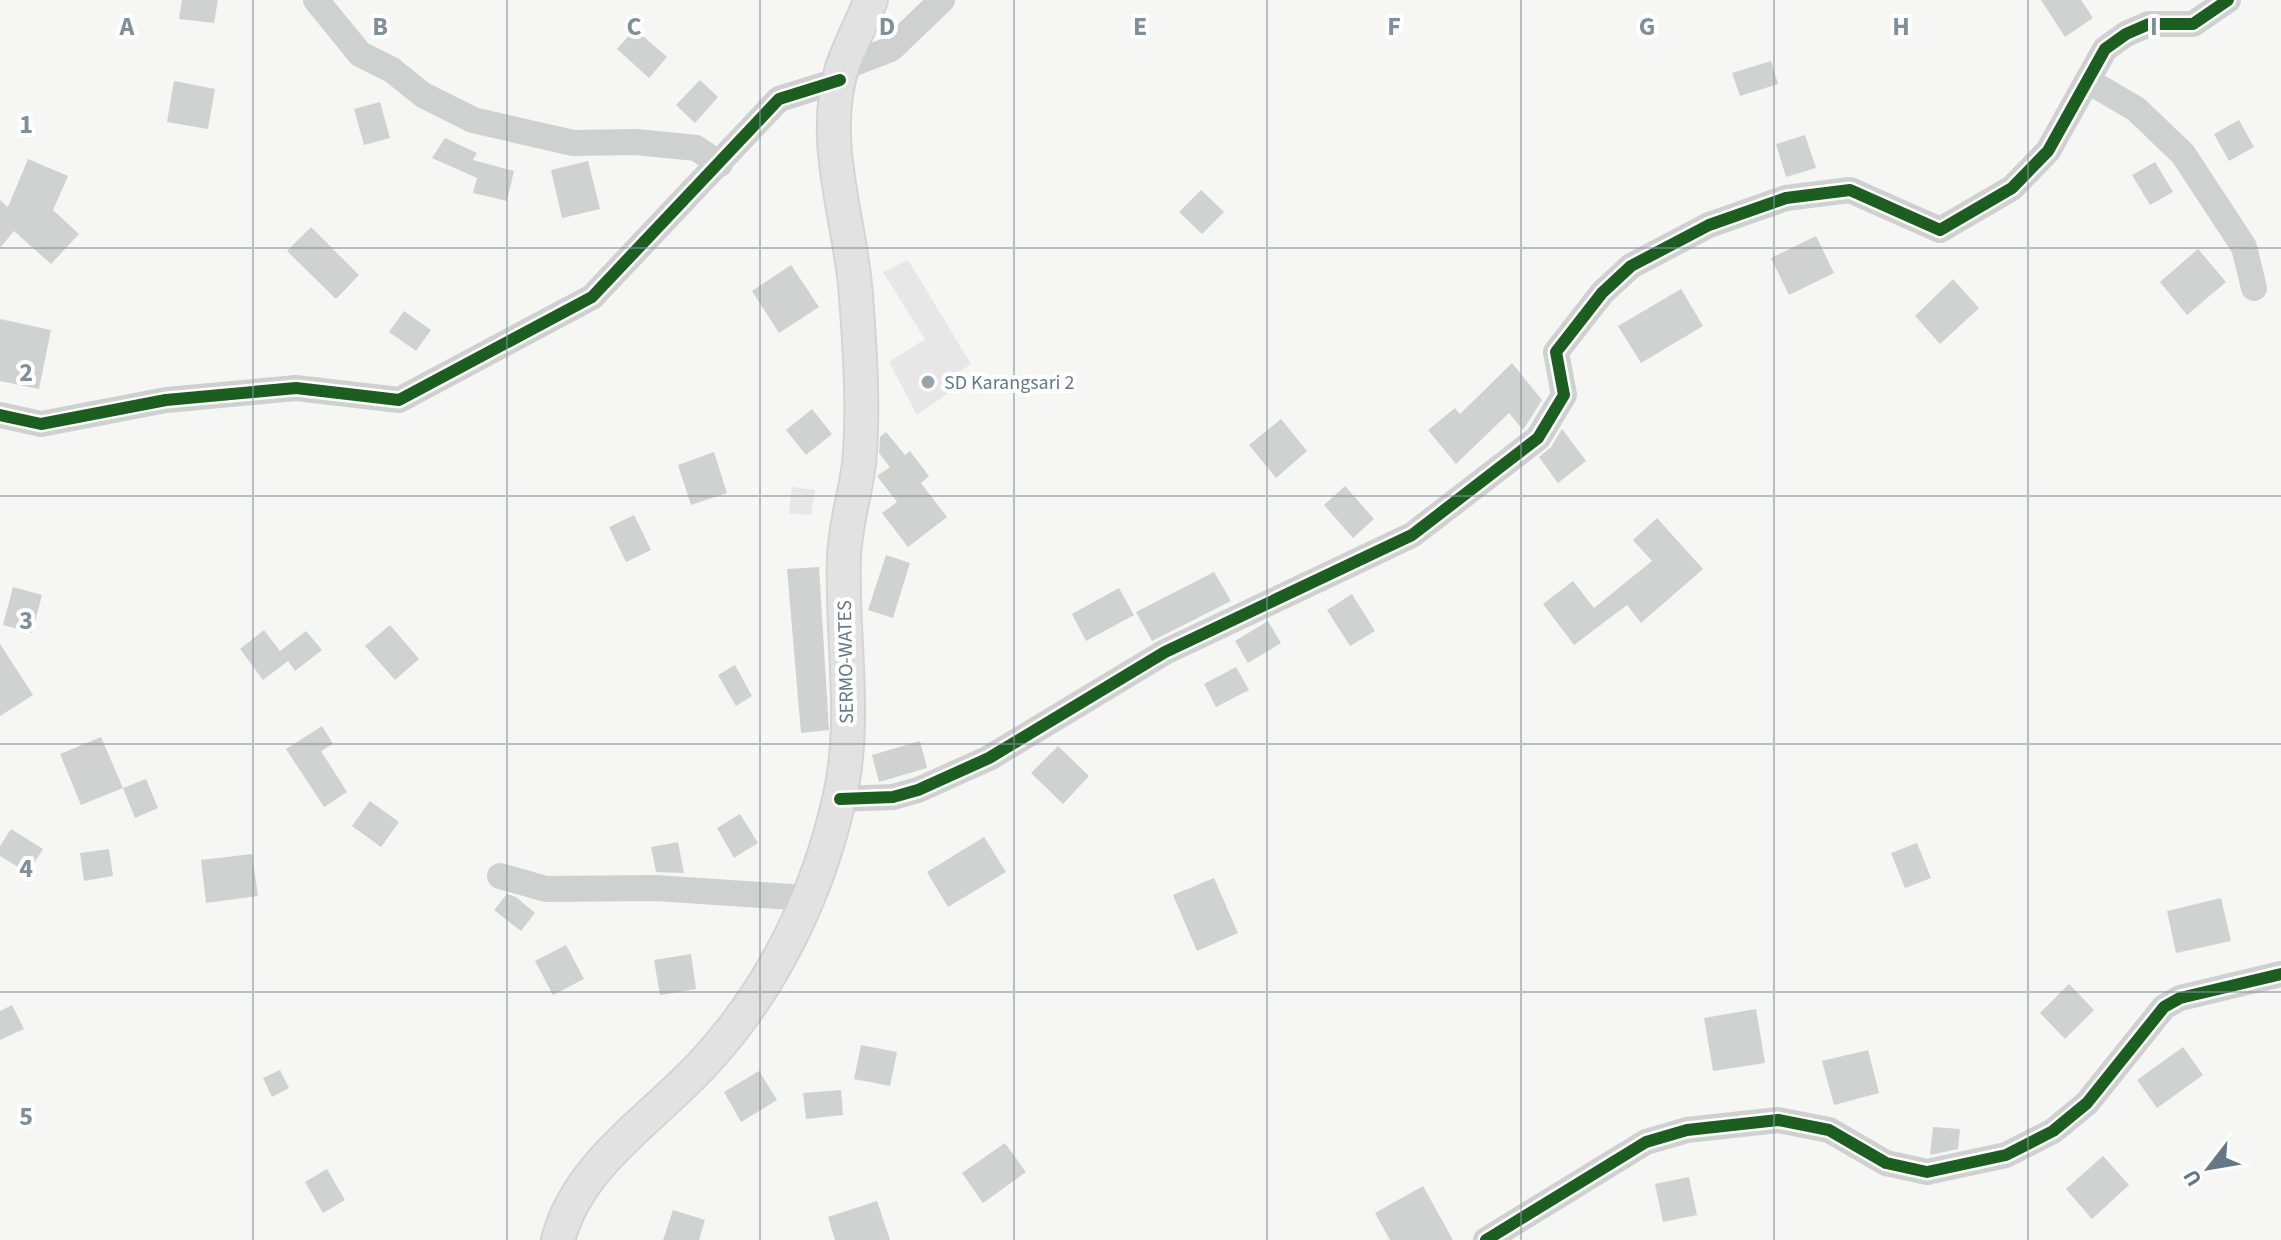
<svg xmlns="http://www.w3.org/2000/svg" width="2281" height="1240" viewBox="0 0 2281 1240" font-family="'Source Sans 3',sans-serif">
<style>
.built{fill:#e6e7e6}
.building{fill:#d0d2d2}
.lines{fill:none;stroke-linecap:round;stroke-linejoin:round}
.major-casing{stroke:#d3d4d3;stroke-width:36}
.minor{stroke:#cfd1d1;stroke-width:26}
.major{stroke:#e2e2e3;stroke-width:32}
.cycleway-casing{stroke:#fff;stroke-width:17}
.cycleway{stroke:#1b5e20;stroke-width:12}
.grid{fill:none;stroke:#80909b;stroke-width:2;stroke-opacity:0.55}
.poi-dot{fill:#97a4ac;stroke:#fff;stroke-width:3}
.labels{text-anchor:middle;stroke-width:8;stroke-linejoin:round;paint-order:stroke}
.poi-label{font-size:20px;fill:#647886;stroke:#fff;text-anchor:start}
.street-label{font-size:20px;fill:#647886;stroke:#fff}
.grid-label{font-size:26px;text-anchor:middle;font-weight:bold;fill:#80909b;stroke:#fff;stroke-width:8;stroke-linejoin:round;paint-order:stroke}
</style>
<rect width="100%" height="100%" fill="#f6f6f4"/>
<g class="built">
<polygon points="908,260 971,364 953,376 958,386 917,415 889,362 925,339 883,272"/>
<polygon points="792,487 815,490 811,515 789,513"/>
</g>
<g class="building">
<polygon points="182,0 218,0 214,23 179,19"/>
<polygon points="2041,0 2081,0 2093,18 2065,37"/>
<polygon points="635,29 667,57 649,78 617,49"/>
<polygon points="1771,61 1778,84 1740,96 1732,73"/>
<polygon points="700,80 718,97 695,123 676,105"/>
<polygon points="174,81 215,89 208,129 167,122"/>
<polygon points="380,102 390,138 364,145 354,109"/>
<polygon points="2239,120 2254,147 2229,161 2214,134"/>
<polygon points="1805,135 1816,168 1786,177 1776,144"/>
<polygon points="445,138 477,153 473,160 514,171 507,201 473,193 477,178 432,158"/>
<polygon points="28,159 68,176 53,210 79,234 51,264 14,231 0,248 0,200 8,207"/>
<polygon points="588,161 600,209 562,218 551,170"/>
<polygon points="2155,162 2173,192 2150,205 2132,175"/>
<polygon points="1201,190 1224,212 1202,234 1179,212"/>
<polygon points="311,227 359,275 336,299 287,251"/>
<polygon points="1816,236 1834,273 1789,295 1771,258"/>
<polygon points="2198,249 2226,282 2187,315 2160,282"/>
<polygon points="791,265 819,307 779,333 752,291"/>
<polygon points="1953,279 1979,308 1940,344 1915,316"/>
<polygon points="1681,289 1703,326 1641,363 1618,326"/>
<polygon points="404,311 431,330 416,351 389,332"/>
<polygon points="0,319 51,330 39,389 0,381"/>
<polygon points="1512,363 1542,400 1523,430 1509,413 1456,464 1428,430 1455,408 1460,414"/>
<polygon points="812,409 832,434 806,455 786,430"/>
<polygon points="1281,419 1307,451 1276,478 1249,445"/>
<polygon points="1562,429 1586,461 1558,483 1539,457 1551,447"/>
<polygon points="886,432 905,455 910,451 929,476 921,483 947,517 908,547 882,513 897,502 877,476 890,467 879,453 880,437"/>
<polygon points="714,452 727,493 691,505 678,465"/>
<polygon points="1345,486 1374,519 1353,538 1324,505"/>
<polygon points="634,515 651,550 626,562 609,527"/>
<polygon points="1657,518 1703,569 1641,623 1627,605 1574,645 1543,604 1573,581 1594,608 1652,561 1633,540"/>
<polygon points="886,555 910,563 893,618 868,610"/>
<polygon points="819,567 829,730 801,733 787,569"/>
<polygon points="1214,572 1231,601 1152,641 1136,612"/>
<polygon points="13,587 42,595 32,633 3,625"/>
<polygon points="1119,588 1134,615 1086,641 1072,614"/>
<polygon points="1352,594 1375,631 1350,646 1327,610"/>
<polygon points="1268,621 1281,643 1248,663 1235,641"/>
<polygon points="390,625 419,659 395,680 365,646"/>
<polygon points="264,630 280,651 306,631 322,650 295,671 288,661 263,680 240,649"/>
<polygon points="0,644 33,695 0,716"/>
<polygon points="735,665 752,696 736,706 718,675"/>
<polygon points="1236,667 1249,690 1216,707 1204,684"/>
<polygon points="322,726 333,744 321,751 347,792 324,807 286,749"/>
<polygon points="101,737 123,788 81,805 60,754"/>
<polygon points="920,741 927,768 879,782 872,755"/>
<polygon points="1058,746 1089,776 1063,804 1031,773"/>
<polygon points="146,779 158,808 135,818 123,788"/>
<polygon points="370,801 399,822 381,847 352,826"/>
<polygon points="740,814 758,843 734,858 717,828"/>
<polygon points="11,829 43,849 28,873 0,856 0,846"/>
<polygon points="984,837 1006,872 948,907 927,872"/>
<polygon points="678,842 684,873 656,872 651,847"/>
<polygon points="1917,843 1931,878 1905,888 1891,853"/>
<polygon points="109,849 113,876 84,881 80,853"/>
<polygon points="252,854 258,896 206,903 201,860"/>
<polygon points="1214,878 1238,933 1197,951 1173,895"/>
<polygon points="507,894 516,897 535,913 521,931 494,910"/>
<polygon points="2221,898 2231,941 2176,953 2167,911"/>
<polygon points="566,945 584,979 553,995 535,961"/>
<polygon points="691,954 696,989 660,995 654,960"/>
<polygon points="2069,984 2094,1010 2065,1039 2040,1013"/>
<polygon points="12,1005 24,1029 0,1040 0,1011"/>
<polygon points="1756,1009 1765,1063 1713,1071 1704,1018"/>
<polygon points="861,1045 897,1052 890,1086 854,1079"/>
<polygon points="2183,1047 2203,1075 2157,1108 2137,1080"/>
<polygon points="1868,1050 1879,1093 1834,1105 1822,1061"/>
<polygon points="280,1070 289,1088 272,1097 263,1078"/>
<polygon points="759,1071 777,1100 741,1122 724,1092"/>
<polygon points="841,1090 843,1115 806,1119 803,1093"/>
<polygon points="1933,1127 1960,1129 1958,1149 1930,1155"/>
<polygon points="1005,1143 1026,1172 983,1203 962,1173"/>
<polygon points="2103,1156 2129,1185 2092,1219 2066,1189"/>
<polygon points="327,1169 345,1200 323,1213 305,1182"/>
<polygon points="1689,1177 1697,1215 1663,1222 1655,1184"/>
<polygon points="1423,1186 1453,1240 1390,1240 1375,1213"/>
<polygon points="877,1201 890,1240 835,1240 828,1217"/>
<polygon points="673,1210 705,1220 699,1240 663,1240"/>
</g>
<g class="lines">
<defs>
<path id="major" d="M558,1240C579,1160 658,1116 710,1056C774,985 818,893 839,800C858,721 841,637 844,557C845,526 855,495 859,464C864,409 860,351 856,296C851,221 819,143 842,68C850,45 862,22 871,0"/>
</defs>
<use href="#major" class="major-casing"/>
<g class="minor">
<polyline points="316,0 360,54 392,70 423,95 473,120 573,143 636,142 696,148 720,164"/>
<polyline points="842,68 891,49 942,0"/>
<polyline points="2088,81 2136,109 2183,154 2244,247 2254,288"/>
<polyline points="0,415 41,424 166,400 296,388 399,400 592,297 779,99 840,80"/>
<polyline points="840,799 893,797 918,790 989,758 1165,652 1412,535 1538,438 1564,395 1556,352 1602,293 1631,266 1709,225 1786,198 1850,190 1940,230 2012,188 2048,151 2105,49 2126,34 2149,24 2193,24 2228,0"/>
<polyline points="500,876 546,889 656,888 806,898"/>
<polyline points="1486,1240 1646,1142 1687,1130 1778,1120 1829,1130 1886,1163 1927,1172 2006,1155 2053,1131 2087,1103 2164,1007 2180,998 2281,974"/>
</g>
<use href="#major" class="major"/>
<defs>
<g id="cycleway">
<polyline points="0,415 41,424 166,400 296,388 399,400 592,297 779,99 840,80"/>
<polyline points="840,799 893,797 918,790 989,758 1165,652 1412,535 1538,438 1564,395 1556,352 1602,293 1631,266 1709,225 1786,198 1850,190 1940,230 2012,188 2048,151 2105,49 2126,34 2149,24 2193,24 2228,0"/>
<polyline points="1486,1240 1646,1142 1687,1130 1778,1120 1829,1130 1886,1163 1927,1172 2006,1155 2053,1131 2087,1103 2164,1007 2180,998 2281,974"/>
</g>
</defs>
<use href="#cycleway" class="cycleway-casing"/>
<use href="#cycleway" class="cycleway"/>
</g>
<path class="grid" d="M253,0V1240M507,0V1240M760,0V1240M1014,0V1240M1267,0V1240M1521,0V1240M1774,0V1240M2028,0V1240M0,248H2281M0,496H2281M0,744H2281M0,992H2281"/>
<circle class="poi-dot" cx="928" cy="382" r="8"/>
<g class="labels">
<g class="poi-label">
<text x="944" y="389">SD Karangsari 2</text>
</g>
<g class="street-label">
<text transform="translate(845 662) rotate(-91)" y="7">SERMO-WATES</text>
</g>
</g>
<g class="grid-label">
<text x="127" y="35">A</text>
<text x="380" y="35">B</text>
<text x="634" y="35">C</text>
<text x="887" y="35">D</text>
<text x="1140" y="35">E</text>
<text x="1394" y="35">F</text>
<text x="1647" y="35">G</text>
<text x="1901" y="35">H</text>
<text x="2154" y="35">I</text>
<text x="26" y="133">1</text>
<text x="26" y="381">2</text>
<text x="26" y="629">3</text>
<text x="26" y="877">4</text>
<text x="26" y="1125">5</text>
</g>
<g transform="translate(2209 1168) rotate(239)" stroke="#ffffff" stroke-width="6" paint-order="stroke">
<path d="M0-6L14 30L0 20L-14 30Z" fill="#647886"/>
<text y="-12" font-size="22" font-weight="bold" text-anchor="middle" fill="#647886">U</text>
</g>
</svg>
